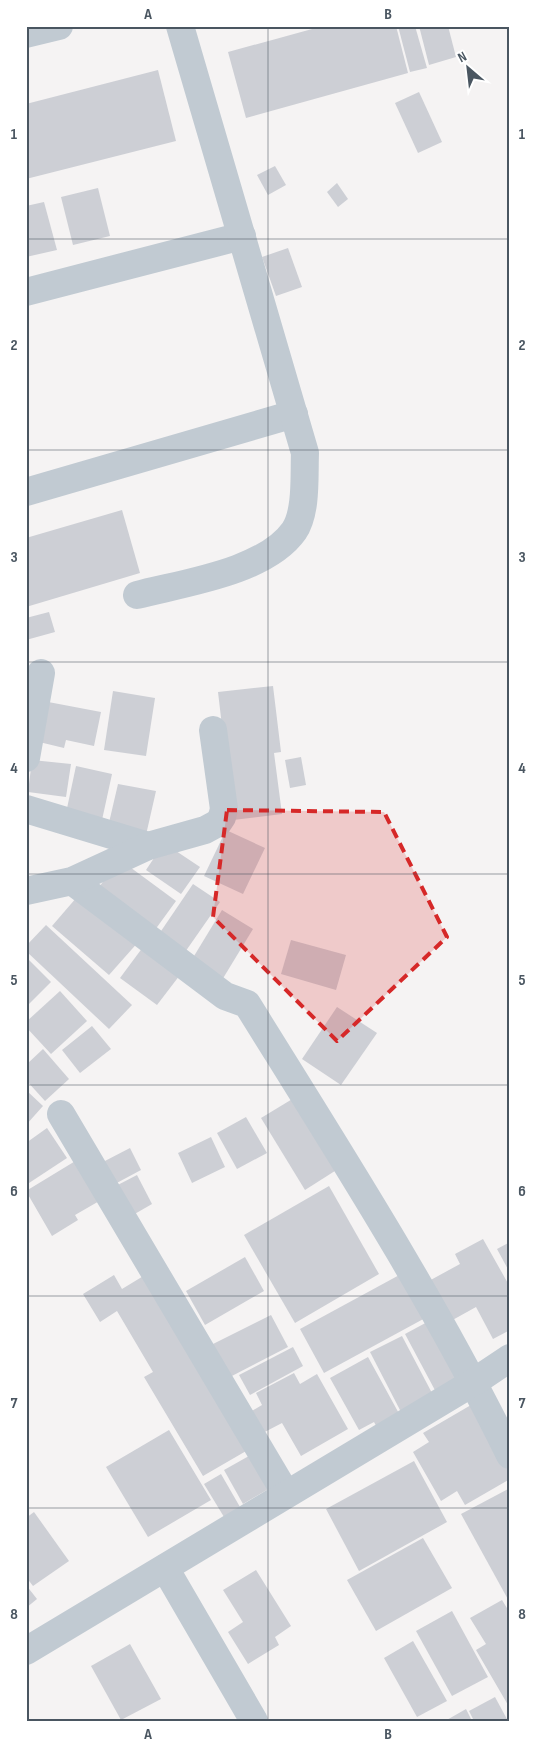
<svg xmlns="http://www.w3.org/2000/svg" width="536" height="1747" viewBox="0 0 536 1747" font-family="'Sofia Sans Condensed',sans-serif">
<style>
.building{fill:#cdcfd5}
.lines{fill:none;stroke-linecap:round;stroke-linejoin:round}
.minor{stroke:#c1cad2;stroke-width:28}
.marked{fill:#d62828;fill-opacity:0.2;stroke:#d62828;stroke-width:4;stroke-dasharray:10 6;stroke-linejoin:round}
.grid{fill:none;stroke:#4a5661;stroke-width:1;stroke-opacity:0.55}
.neatline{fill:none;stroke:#4a5661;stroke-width:2}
.grid-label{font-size:16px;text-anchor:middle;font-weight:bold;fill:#4a5661}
</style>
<rect width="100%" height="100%" fill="#f5f3f3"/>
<g class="building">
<polygon points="323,26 396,26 408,73 246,118 228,52"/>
<polygon points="398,26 415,26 427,68 410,72"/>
<polygon points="419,26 448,26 456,57 429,65"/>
<polygon points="158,70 176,141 26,179 26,104"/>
<polygon points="419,92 442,142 418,153 395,103"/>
<polygon points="275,166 286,185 268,195 257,175"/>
<polygon points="337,183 348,199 338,207 327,192"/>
<polygon points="98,188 110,236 73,245 61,197"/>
<polygon points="44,202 57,250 26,257 26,206"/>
<polygon points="288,248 302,287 276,296 262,257"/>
<polygon points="122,510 140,573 26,607 26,538"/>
<polygon points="49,612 55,632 26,640 26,618"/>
<polygon points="273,686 281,752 274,753 282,814 233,820 218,692"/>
<polygon points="113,691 155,698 146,756 104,750"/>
<polygon points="43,701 101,712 94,746 66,740 64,748 35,741"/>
<polygon points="301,757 306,785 290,788 285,760"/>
<polygon points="32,760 71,764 66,797 28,792"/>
<polygon points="76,766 112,774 102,820 66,813"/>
<polygon points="118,784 156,791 146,835 108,827"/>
<polygon points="226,830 265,848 243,894 204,876"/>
<polygon points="164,843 200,867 181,894 146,870"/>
<polygon points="119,859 176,901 152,934 95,893"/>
<polygon points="193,884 220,902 183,955 157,937"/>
<polygon points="83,890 140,940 109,975 52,926"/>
<polygon points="222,910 253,929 222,980 191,961"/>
<polygon points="46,925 132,1005 109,1029 26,951 26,946"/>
<polygon points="291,940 346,955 336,990 281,974"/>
<polygon points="146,943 183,971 157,1005 120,978"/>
<polygon points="26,957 51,982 26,1007"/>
<polygon points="60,991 87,1021 51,1054 26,1027 26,1022"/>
<polygon points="337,1007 377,1033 341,1085 302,1059"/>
<polygon points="92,1026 111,1049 80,1073 62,1050"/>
<polygon points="43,1049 69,1079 45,1101 26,1080 26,1065"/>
<polygon points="26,1090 43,1106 26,1125"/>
<polygon points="294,1098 338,1169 305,1190 261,1118"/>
<polygon points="246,1117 267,1153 237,1169 217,1133"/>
<polygon points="47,1128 67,1158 26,1185 26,1143"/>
<polygon points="211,1137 225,1167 192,1183 178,1153"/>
<polygon points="130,1148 141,1170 113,1185 101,1163"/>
<polygon points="77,1160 101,1200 75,1215 78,1220 52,1236 26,1191"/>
<polygon points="137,1175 152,1204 126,1219 110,1189"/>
<polygon points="329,1186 379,1274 295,1323 244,1235"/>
<polygon points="483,1239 510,1287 510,1330 493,1339 476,1307 449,1322 427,1282 460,1264 455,1254"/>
<polygon points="510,1242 510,1273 497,1249"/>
<polygon points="245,1257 264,1291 205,1325 186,1291"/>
<polygon points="150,1272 253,1447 203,1476 144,1377 153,1372 117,1311 100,1322 83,1294 114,1275 122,1289"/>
<polygon points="403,1273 427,1317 324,1373 300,1329"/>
<polygon points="271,1315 288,1347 228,1378 211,1345"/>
<polygon points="431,1320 464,1380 437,1394 405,1334"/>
<polygon points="402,1336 433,1395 401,1412 370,1352"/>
<polygon points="293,1347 303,1366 250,1395 239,1375"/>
<polygon points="368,1357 402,1419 379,1431 374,1422 359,1430 330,1378"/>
<polygon points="294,1373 300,1384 317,1374 348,1429 301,1456 282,1423 257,1436 245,1415 262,1405 256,1393"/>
<polygon points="471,1405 510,1472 510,1479 465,1505 457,1491 441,1501 413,1452 429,1442 423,1433"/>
<polygon points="169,1430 211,1500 148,1537 106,1467"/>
<polygon points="258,1451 277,1484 243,1504 224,1470"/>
<polygon points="414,1461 447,1522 359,1571 326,1509"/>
<polygon points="221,1474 240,1507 224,1517 204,1484"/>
<polygon points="510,1488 510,1603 461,1514"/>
<polygon points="34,1512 69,1561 33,1586 26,1577 26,1518"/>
<polygon points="423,1538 452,1588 376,1631 347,1580"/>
<polygon points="256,1570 291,1626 275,1637 279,1645 248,1664 228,1632 243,1622 223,1590"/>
<polygon points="26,1585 37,1599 26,1608"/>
<polygon points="502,1600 510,1613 510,1704 508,1705 476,1650 486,1644 470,1618"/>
<polygon points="452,1611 488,1677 452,1696 416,1631"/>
<polygon points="413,1641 447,1701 417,1717 384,1658"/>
<polygon points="130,1644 161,1699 121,1720 91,1666"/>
<polygon points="495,1697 508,1721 474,1721 469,1711"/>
<polygon points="466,1709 472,1721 445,1721"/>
</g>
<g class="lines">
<g class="minor">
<polyline points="26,34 59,26"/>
<polyline points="26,292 242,236"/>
<polyline points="26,492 294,414"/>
<path d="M137,595C183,583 265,572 294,531C307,512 304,475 305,453L180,26"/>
<polyline points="26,758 41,673"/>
<polyline points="26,809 148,846"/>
<path d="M72,881L225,996L247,1004C339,1152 433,1298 510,1455"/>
<polyline points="26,891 72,881 148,846 205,830 218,823 222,817 224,809 213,730"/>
<polyline points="61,1114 286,1494"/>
<polyline points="165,1568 254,1721"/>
<polyline points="26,1651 474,1382 510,1358"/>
</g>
</g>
<path class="marked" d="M227,810L384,812L447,937L337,1041L213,917Z"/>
<path class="grid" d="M268,26V1721M26,239H510M26,450H510M26,662H510M26,874H510M26,1085H510M26,1296H510M26,1508H510"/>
<rect width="536" height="1747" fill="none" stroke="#ffffff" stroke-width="55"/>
<g transform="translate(468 68) rotate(332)" stroke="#ffffff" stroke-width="4" paint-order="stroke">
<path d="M0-4L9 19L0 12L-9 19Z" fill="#4a5661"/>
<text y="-8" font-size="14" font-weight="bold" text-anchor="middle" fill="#4a5661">N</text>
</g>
<rect x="28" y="28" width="480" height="1692" class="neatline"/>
<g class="grid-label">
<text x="148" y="19">A</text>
<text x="388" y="19">B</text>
<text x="14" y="139">1</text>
<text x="522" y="139">1</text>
<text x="14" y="350">2</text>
<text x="522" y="350">2</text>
<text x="14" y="562">3</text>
<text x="522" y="562">3</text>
<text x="14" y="773">4</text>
<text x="522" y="773">4</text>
<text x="14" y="985">5</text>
<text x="522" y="985">5</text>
<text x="14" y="1196">6</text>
<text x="522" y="1196">6</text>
<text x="14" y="1408">7</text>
<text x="522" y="1408">7</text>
<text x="14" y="1619">8</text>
<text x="522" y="1619">8</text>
<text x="148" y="1739">A</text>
<text x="388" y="1739">B</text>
</g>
</svg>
